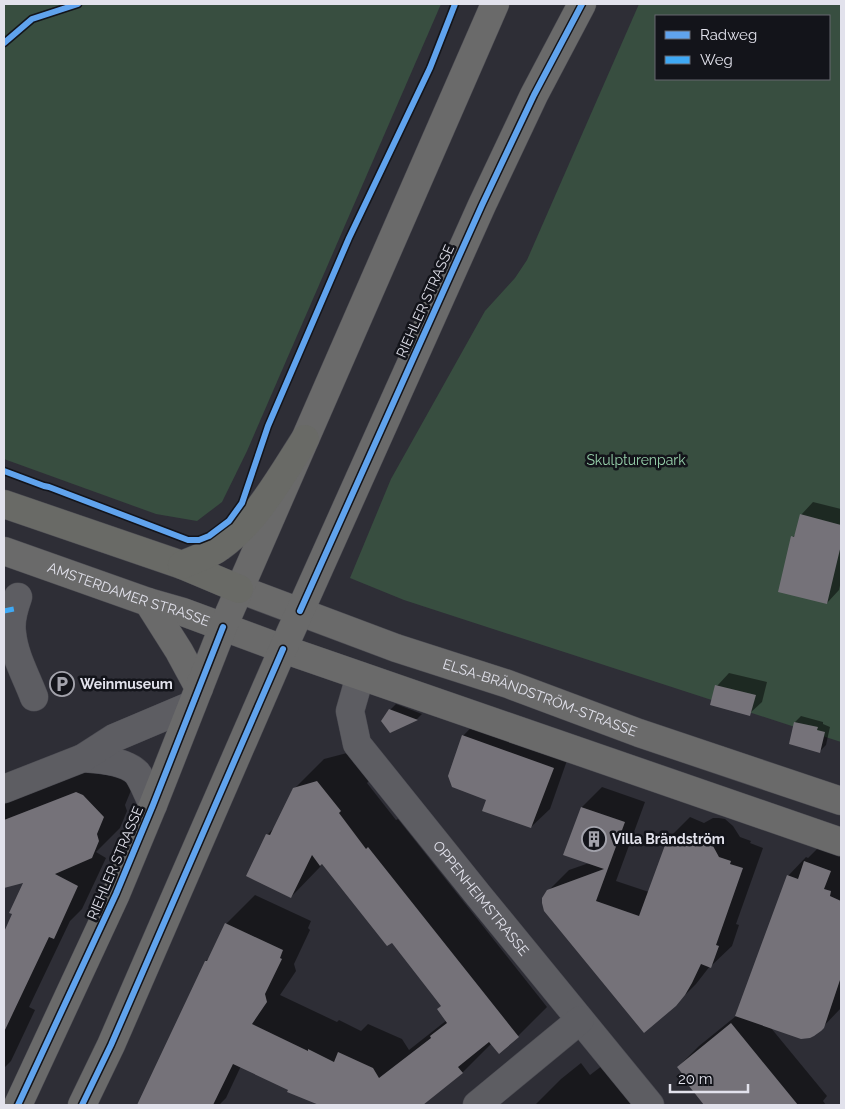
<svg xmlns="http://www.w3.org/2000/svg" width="845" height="1109" viewBox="0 0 845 1109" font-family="Raleway,sans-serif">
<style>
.green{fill:#384e40;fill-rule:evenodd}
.shadow{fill:#0007}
.building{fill:#757279}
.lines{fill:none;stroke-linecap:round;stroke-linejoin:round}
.minor-casing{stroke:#4b4b52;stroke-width:29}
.major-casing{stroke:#4b4b52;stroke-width:29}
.highway-casing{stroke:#4b4b52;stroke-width:29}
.minor{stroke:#5d5d62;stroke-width:28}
.major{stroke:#6a6a6a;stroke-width:28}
.highway{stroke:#696a66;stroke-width:28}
.quiet{stroke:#3fa9f5;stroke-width:5;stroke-dasharray:10 5;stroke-linecap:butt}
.cycleway-casing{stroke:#13141a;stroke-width:9}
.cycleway{stroke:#60a3ed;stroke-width:6}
.labels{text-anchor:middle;stroke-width:5;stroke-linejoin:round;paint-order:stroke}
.street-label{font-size:14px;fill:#e2e2ec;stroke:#13141a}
.park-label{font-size:14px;fill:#98d2ac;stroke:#13141a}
.poi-label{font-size:14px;font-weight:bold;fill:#e2e2ec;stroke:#13141a;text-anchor:start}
</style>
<rect width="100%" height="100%" fill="#2e2e36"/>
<g class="green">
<polygon points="4,4 441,4 247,451 222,502 197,521 156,514 4,459"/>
<path d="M639,4H841V742L404,600L350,578L391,479L485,311L515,278L527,260ZM656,16H829V79H656Z"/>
</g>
<g class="shadow">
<polygon points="813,502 841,509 841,581 839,590 827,603 793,537 797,533 801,515"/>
<polygon points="729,673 767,682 762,702 749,714 717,686"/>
<polygon points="396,704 422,714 417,719 391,732 390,710"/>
<polygon points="801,716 823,722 823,724 830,727 826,745 820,751 795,722"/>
<polygon points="481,717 571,749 550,809 531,827 487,799 463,736"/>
<polygon points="347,753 369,781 367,783 396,820 398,819 547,1007 518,1036 492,1043 463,1072 421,1105 323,1105 289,1091 290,1090 241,1066 226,1098 219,1105 138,1105 206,961 210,957 226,924 255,895 311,921 308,928 310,930 294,964 296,971 280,995 337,1022 339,1020 361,1031 368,1024 402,1039 409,1050 447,1020 442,1005 392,942 323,862 320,867 291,897 247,876 268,834 275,827 294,789 324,759"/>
<polygon points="105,764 112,767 132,788 125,805 127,811 120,828 96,852 106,858 82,909 70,921 29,1007 35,1010 11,1061 4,1068 4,935 14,914 25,882 4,887 4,804"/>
<polygon points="602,787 645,802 616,881 649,892 669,838 690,817 704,823 713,818 719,818 725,819 733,826 740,837 751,841 750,843 763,848 736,924 739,925 732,946 711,966 710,966 696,984 675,1005 548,891 569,870 589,863 582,807"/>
<polygon points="823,843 841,850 841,1008 820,1030 771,1028 827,1096 823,1101 826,1105 706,1105 691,1086 692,1085 678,1067 699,1046 736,1016 788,876 806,857 808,858"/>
<polygon points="607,1062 640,1105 535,1105 561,1079 581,1063 590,1075"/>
</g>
<g class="building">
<polygon points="800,514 841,525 841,545 827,604 778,592 791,536 794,537"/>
<polygon points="715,685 756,695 750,716 710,705"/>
<polygon points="389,709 418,720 390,733 381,721"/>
<polygon points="794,722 818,727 817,730 825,732 820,753 789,744"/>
<polygon points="462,735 554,768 531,828 482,811 486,800 452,787 448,776"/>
<polygon points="317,781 341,811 339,813 366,849 368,847 519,1037 499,1054 489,1042 458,1067 463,1073 423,1105 319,1105 287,1092 288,1090 233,1064 213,1105 137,1105 205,961 207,961 225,923 283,950 280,958 282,959 265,994 267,1002 252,1024 308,1051 308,1049 334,1062 338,1052 373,1068 379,1078 431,1038 430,1036 447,1023 437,1009 441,1006 392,943 387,946 322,864 320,866 312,855 291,898 246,876 266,834 270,835 293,788"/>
<polygon points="76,792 83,795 104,817 97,834 99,841 92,858 55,874 78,886 54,939 49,937 4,1032 4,932 12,914 9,913 23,883 4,888 4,820"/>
<polygon points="581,807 625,822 596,901 639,916 668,837 683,843 691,839 697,838 704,839 713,846 719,857 731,861 730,864 743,868 716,945 719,946 711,968 701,964 692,983 685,995 676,1006 644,1033 544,911 542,903 542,898 547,890 604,869 563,855"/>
<polygon points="804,861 831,871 824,889 831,891 830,896 841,901 841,977 824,1028 821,1031 814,1036 810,1038 801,1039 735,1016 787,875 798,879"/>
<polygon points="731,1023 798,1105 704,1105 689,1086 691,1085 677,1067"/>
</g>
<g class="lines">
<defs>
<g id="minor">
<path d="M18,597C14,608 10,621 12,633C14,655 26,676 34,697"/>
<path id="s1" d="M360,676L350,711L357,744L479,896L650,1105"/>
<path d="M83,758C98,759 126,761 137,773C142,779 149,797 153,805"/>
<polyline points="4,789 83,758 114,738 192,705"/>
<polyline points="477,1105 580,1020"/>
</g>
<g id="major">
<path id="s2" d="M4,551L148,602L183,612L283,649L841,842"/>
<path id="s3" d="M239,589L396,648L508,684L639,733L841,801"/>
<polyline points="148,602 179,651 199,688"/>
<polyline points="18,1105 116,894 153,805 223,627 495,4"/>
<polyline points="82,1105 111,1045 283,649 482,205 534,95 582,4"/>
</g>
<g id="highway">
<polyline points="4,504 182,565 239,589"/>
<path d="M182,565C193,560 210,555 220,547C256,522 281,476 305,439"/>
</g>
</defs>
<use href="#minor" class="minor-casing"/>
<use href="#major" class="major-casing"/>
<use href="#highway" class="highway-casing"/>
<use href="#minor" class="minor"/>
<use href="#major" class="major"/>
<use href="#highway" class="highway"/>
<polyline class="quiet" points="4,611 14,609"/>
<defs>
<g id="cycleway">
<polyline points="4,43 32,19 78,4"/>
<polyline points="4,471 44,486 49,487 188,540 199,540 209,536 229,521 242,503 268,426 349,238 430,68 455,4"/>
<polyline points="300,611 482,205 534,95 582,4"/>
<polyline points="18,1105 116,894 153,805 223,627"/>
<polyline points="82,1105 111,1045 283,649"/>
</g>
</defs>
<use href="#cycleway" class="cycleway-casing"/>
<use href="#cycleway" class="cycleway"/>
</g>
<defs>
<symbol id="parking-ring" viewBox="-11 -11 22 22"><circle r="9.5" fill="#13141a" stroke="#a3a3ac" stroke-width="1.5"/><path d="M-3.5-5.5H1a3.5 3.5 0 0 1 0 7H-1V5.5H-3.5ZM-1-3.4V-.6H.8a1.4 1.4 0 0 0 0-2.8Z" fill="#a3a3ac"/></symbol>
<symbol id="building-ring" viewBox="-11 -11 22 22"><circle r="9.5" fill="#13141a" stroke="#a3a3ac" stroke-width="1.5"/><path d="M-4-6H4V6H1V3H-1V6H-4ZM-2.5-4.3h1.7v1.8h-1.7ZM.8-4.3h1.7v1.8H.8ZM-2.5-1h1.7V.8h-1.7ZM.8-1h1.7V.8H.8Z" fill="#a3a3ac"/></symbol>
</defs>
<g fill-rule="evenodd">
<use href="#parking-ring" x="48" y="670" width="28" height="28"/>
<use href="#building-ring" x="580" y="825" width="28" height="28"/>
</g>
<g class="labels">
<g class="street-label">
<text transform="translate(425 301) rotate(-66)" y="5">RIEHLER STRASSE</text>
<text dy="5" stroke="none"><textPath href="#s2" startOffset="132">AMSTERDAMER STRASSE</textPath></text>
<text dy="5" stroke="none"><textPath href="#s3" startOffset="320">ELSA-BRÄNDSTRÖM-STRASSE</textPath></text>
<text transform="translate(115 863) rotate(-67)" y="5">RIEHLER STRASSE</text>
<text dy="5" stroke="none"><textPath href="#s1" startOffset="268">OPPENHEIMSTRASSE</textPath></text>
</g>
<g class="park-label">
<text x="636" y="465">Skulpturenpark</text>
</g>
<g class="poi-label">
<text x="80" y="689">Weinmuseum</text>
<text x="612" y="844">Villa Brändström</text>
</g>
</g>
<rect width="845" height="1109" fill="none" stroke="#e2e2ec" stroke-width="10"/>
<rect x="655" y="15" width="175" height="65" fill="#13141a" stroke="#66666e"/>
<rect x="665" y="31" width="25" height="8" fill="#60a3ed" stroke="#66666e"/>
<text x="700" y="40" font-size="15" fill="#e2e2ec">Radweg</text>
<rect x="665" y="56" width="25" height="8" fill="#3fa9f5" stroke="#66666e"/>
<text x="700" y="65" font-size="15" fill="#e2e2ec">Weg</text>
<path d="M670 1084v8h78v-8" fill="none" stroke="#e2e2ec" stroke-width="2.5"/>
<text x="678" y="1084" font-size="15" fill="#e2e2ec" stroke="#13141a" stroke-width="4" paint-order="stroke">20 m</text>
</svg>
